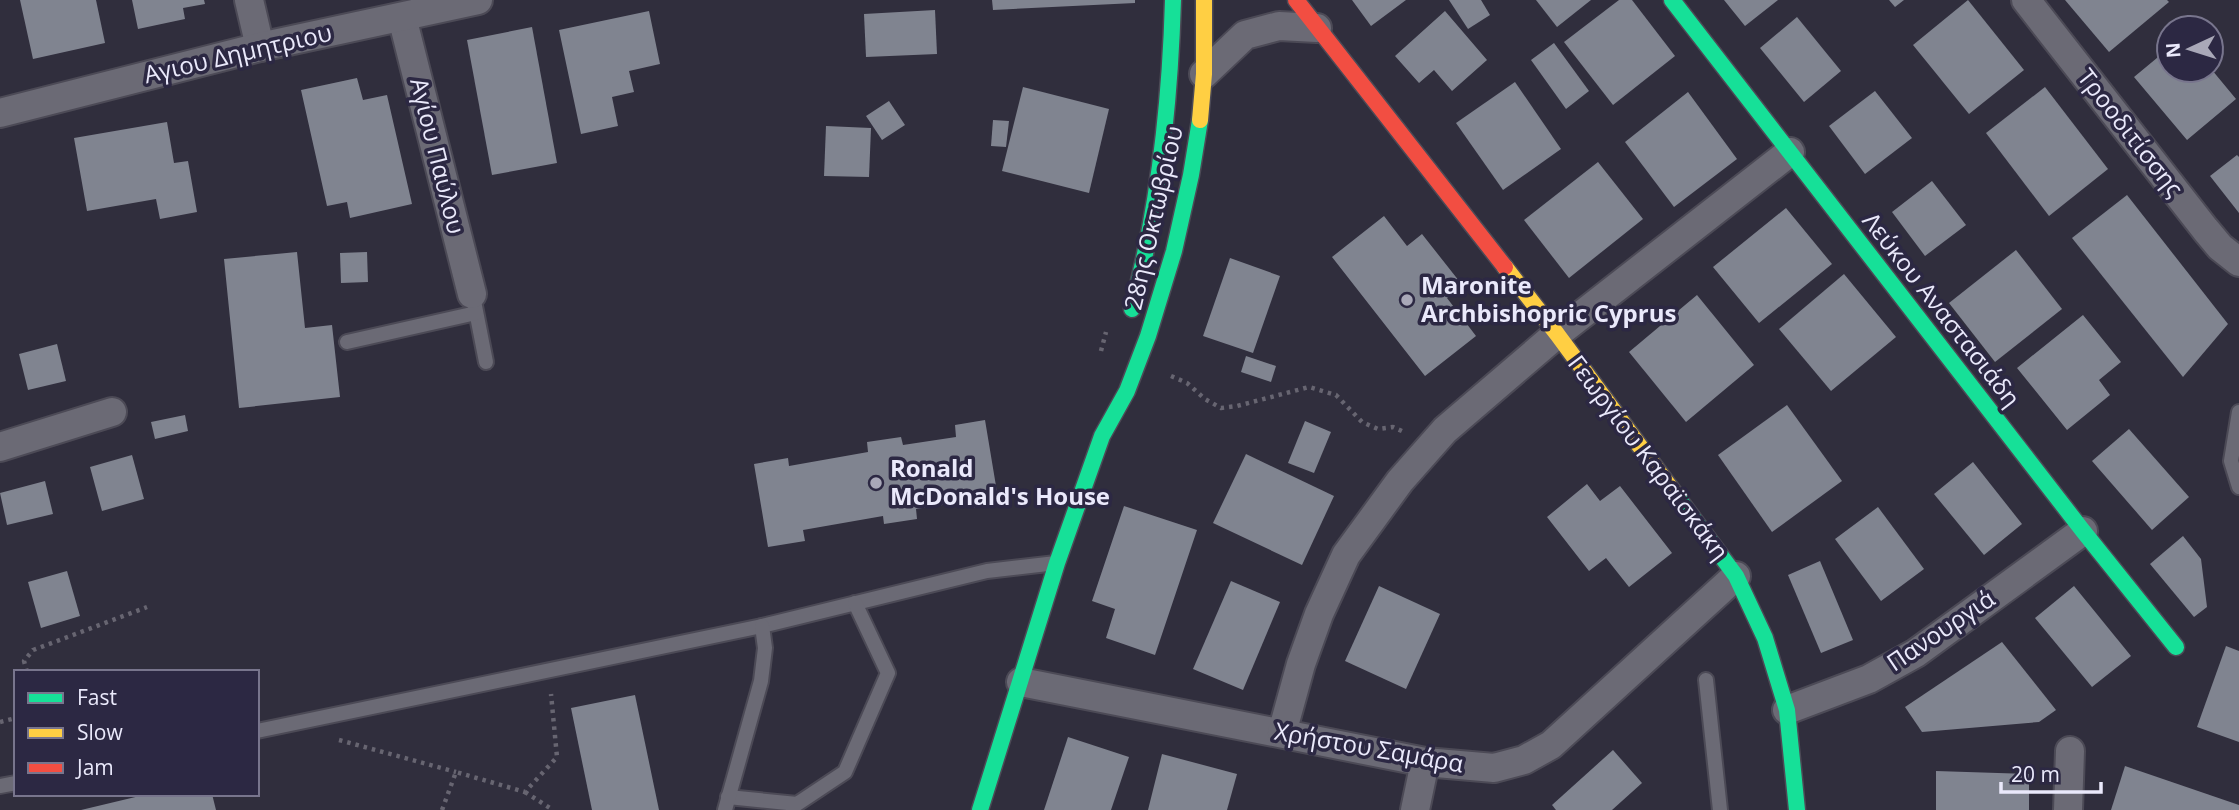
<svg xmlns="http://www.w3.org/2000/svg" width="2239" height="810" viewBox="0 0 2239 810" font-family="'Open Sans',sans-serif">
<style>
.building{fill:#808490}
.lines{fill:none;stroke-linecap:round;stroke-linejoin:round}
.lane-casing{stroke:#4c4a56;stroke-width:18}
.street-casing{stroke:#4c4a56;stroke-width:32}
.fast-casing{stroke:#4c4a56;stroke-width:19}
.slow-casing{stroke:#4c4a56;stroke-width:19}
.jam-casing{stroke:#4c4a56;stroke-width:19}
.path{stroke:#676571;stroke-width:4.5;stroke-dasharray:3.5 5;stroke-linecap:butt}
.lane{stroke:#6b6a75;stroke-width:14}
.street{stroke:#6b6a75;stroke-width:28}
.fast{stroke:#16e098;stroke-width:16}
.slow{stroke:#ffcf43;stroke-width:16}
.jam{stroke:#f24e42;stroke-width:16}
.poi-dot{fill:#a9a8b8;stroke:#2c2843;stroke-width:2.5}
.labels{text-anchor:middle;stroke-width:7;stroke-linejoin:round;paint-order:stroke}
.street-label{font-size:24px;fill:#eae9fb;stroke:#2c2843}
.poi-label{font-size:24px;font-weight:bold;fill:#eae9fb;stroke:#2c2843;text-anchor:start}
</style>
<rect width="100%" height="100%" fill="#302e3d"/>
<g class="building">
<polygon points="20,0 96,0 105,43 33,59"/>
<polygon points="132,0 204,0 205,4 183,8 185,19 138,29"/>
<polygon points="992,0 1135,0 1135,3 993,10"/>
<polygon points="1352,0 1406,0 1371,26"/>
<polygon points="1449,0 1481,0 1490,15 1468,29"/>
<polygon points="1536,0 1591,0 1557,27"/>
<polygon points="1619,0 1632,0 1675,56 1613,105 1564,42"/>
<polygon points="1724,0 1778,0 1745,26"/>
<polygon points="1889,0 1904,0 1895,7"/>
<polygon points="1968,0 2024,70 1969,114 1913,45"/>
<polygon points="2065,0 2167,0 2169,2 2109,52"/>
<polygon points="935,10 937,54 866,57 864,14"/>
<polygon points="649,11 660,64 629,71 634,92 612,97 618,126 581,134 559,30"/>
<polygon points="1445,11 1487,60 1452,91 1434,70 1419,83 1395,56"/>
<polygon points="1797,17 1841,71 1804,102 1760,48"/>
<polygon points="532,27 557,163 492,175 467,40"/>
<polygon points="1554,43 1589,91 1566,109 1531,60"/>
<polygon points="2169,48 2169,70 2212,70 2236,99 2187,140 2134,77"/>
<polygon points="357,78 363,100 387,95 412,204 350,218 347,202 327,206 301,90"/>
<polygon points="1515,82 1561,149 1503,190 1456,123"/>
<polygon points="1023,87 1109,109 1089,193 1002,171"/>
<polygon points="2045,87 2108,169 2049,216 1986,133"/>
<polygon points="1875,91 1912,138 1865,174 1829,126"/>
<polygon points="1688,92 1737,159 1674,207 1625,142"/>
<polygon points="889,101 905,125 882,140 866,116"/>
<polygon points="993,120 1009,121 1006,147 991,146"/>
<polygon points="167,122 174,163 188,161 197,212 160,219 156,199 87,211 74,138"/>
<polygon points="826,126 871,128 869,177 824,176"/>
<polygon points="2237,155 2239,157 2239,213 2210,176"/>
<polygon points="1598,162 1643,219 1569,278 1524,220"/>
<polygon points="1932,181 1966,225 1925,256 1892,212"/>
<polygon points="2127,195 2228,324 2183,377 2072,238"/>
<polygon points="1786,208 1832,264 1759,323 1713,267"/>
<polygon points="1384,216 1407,246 1422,234 1463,286 1447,298 1476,336 1425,376 1332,257"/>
<polygon points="2016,250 2062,309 1995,362 1949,303"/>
<polygon points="297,252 305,328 332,325 340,397 239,408 224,259"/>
<polygon points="367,252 368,282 341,283 340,253"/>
<polygon points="1230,258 1280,276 1253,353 1203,336"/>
<polygon points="1844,274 1896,337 1831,391 1779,329"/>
<polygon points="1697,295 1754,365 1686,422 1629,352"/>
<polygon points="2083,315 2121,362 2099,380 2110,395 2067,430 2017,368"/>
<polygon points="57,344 66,381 28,390 19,354"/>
<polygon points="1246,356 1276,366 1271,382 1241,372"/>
<polygon points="1787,405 1842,481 1772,532 1718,455"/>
<polygon points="185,415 188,431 155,439 151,422"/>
<polygon points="985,420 999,504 970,508 969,501 916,509 917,519 884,524 883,516 803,530 805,541 768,547 754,464 788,458 789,466 868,452 867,442 901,437 903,445 956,437 955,425"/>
<polygon points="1305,421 1331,432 1314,473 1288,463"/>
<polygon points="2129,429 2189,497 2152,530 2092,461"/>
<polygon points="1246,454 1334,496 1302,565 1213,523"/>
<polygon points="132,455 144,499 102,511 90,467"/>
<polygon points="1973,462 2022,524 1984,555 1934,494"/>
<polygon points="45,481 53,514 7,525 0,493"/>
<polygon points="1587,484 1600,501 1620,486 1672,553 1629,587 1606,558 1589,571 1547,517"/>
<polygon points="1124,506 1197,530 1155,655 1106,638 1115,609 1092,601"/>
<polygon points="1878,507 1924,569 1881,601 1835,539"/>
<polygon points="2183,536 2201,559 2207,607 2194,617 2150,564"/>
<polygon points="1820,561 1853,640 1821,653 1788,575"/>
<polygon points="67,571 80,616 41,628 28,582"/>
<polygon points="1231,581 1280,602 1243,690 1193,669"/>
<polygon points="1379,586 1440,614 1406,689 1345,661"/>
<polygon points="2074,586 2131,656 2092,687 2035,618"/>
<polygon points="2002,642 2056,710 2039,722 1922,732 1905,707"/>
<polygon points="2226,646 2239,651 2239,742 2197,727"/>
<polygon points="635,695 659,810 592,810 571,708"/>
<polygon points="1068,737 1129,757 1111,810 1044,810"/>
<polygon points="1613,750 1642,783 1612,810 1556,810 1552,805"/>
<polygon points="1162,754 1237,774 1227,810 1148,810"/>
<polygon points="2125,766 2239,805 2239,810 2111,810"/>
<polygon points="1936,771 2029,774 2029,810 1936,810"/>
<polygon points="148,794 212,794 216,810 81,810"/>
</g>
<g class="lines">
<defs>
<g id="lane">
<polyline points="475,306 486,362"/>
<polyline points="347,342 476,313"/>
<polyline points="2239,412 2231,461 2239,487"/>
<polyline points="1706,680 1720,810"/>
<polyline points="257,731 762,626 987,571 1056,563"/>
<polyline points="0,786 16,783"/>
<polyline points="728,797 797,804 845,772 888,673 855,603"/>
<polyline points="725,810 761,681 765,648 762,626"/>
</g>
<g id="street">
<polyline points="249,0 260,47"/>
<polyline points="2026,0 2205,229 2220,247 2239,262"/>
<polyline points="402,17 472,294"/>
<polyline points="1204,74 1245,35 1279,26 1317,28"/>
<polyline points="0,113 260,47 478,0"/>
<polyline points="0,447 112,412"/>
<polyline points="1021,682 1425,762 1494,768 1524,760 1551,745 1736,576"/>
<polyline points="1787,710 1869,679 1916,653 2083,531"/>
<polyline points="1282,733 1301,664 1319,614 1346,555 1400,481 1445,430 1557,334 1790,152"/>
<polyline points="1415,810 1425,762"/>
<polyline points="2068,810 2070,751"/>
</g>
<g id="fast">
<polyline points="1672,0 2083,531 2176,647"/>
<path d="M1132,309C1159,207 1170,105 1173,0"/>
<polyline points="1678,498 1736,576 1765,638 1787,710 1797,810"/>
<polyline points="980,810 1057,563 1102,436 1127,391 1148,336 1174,251 1191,175 1200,120"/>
</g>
<g id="slow">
<polyline points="1200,120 1204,74 1204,0"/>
<polyline points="1505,267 1557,334 1678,498"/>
</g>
<polyline id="jam" points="1296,0 1505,267"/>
</defs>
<use href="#lane" class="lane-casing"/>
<use href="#street" class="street-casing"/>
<use href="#fast" class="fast-casing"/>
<use href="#slow" class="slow-casing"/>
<use href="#jam" class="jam-casing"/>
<g class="path">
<polyline points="1101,351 1106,332"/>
<polyline points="1171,376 1187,383 1205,399 1221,408 1237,406 1309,387 1336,395 1362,422 1378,429 1393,427 1404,432"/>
<polyline points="27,672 24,661 33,650 147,607"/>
<polyline points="0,722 16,718"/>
<polyline points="339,740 456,772"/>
<polyline points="525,792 553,810"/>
<polyline points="442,810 456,772 525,792 557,757 551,694"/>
</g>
<use href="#lane" class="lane"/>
<use href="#street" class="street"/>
<use href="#fast" class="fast"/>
<use href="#slow" class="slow"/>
<use href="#jam" class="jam"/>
</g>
<g class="poi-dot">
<circle cx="1407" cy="300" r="7"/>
<circle cx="876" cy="483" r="7"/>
</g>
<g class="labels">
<g class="street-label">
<text transform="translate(238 54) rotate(-13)" y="8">Αγιου Δημητριου</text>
<text transform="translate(2130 133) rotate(52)" y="8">Τροοδιτίσσης</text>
<text transform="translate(437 156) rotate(76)" y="8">Αγίου Παύλου</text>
<text transform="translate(1154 218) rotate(-77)" y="8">28ης Οκτωβρίου</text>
<text transform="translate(1941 310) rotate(52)" y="8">Λεύκου Αναστασιάδη</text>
<text transform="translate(1648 458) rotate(53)" y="8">Γεωργίου Καραϊσκάκη</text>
<text transform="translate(1941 631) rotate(-34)" y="8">Πανουργιά</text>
<text transform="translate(1369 748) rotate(10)" y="8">Χρήστου Σαμάρα</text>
</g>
<g class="poi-label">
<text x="1421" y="294">Maronite<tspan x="1421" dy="28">Archbishopric Cyprus</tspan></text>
<text x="890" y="477">Ronald<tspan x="890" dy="28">McDonald's House</tspan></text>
</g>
</g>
<rect x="14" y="670" width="245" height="126" fill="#2c2843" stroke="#78758d" stroke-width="2"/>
<rect x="28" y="693" width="35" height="10" fill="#16e098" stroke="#78758d" stroke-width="2"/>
<text x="77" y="705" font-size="21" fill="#eae9fb">Fast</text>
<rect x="28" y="728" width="35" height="10" fill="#ffcf43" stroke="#78758d" stroke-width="2"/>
<text x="77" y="740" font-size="21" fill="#eae9fb">Slow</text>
<rect x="28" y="763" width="35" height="10" fill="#f24e42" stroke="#78758d" stroke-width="2"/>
<text x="77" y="775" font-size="21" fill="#eae9fb">Jam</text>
<g transform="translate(2190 49) rotate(266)"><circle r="33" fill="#2c2843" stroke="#78758d" stroke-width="2"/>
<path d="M0-5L12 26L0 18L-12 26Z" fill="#a9a8b8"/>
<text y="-10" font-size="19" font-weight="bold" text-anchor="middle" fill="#eae9fb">N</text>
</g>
<path d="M2001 782v10h100v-10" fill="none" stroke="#eae9fb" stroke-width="3.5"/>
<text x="2011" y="782" font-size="21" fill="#eae9fb" stroke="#2c2843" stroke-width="5" paint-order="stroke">20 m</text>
</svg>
